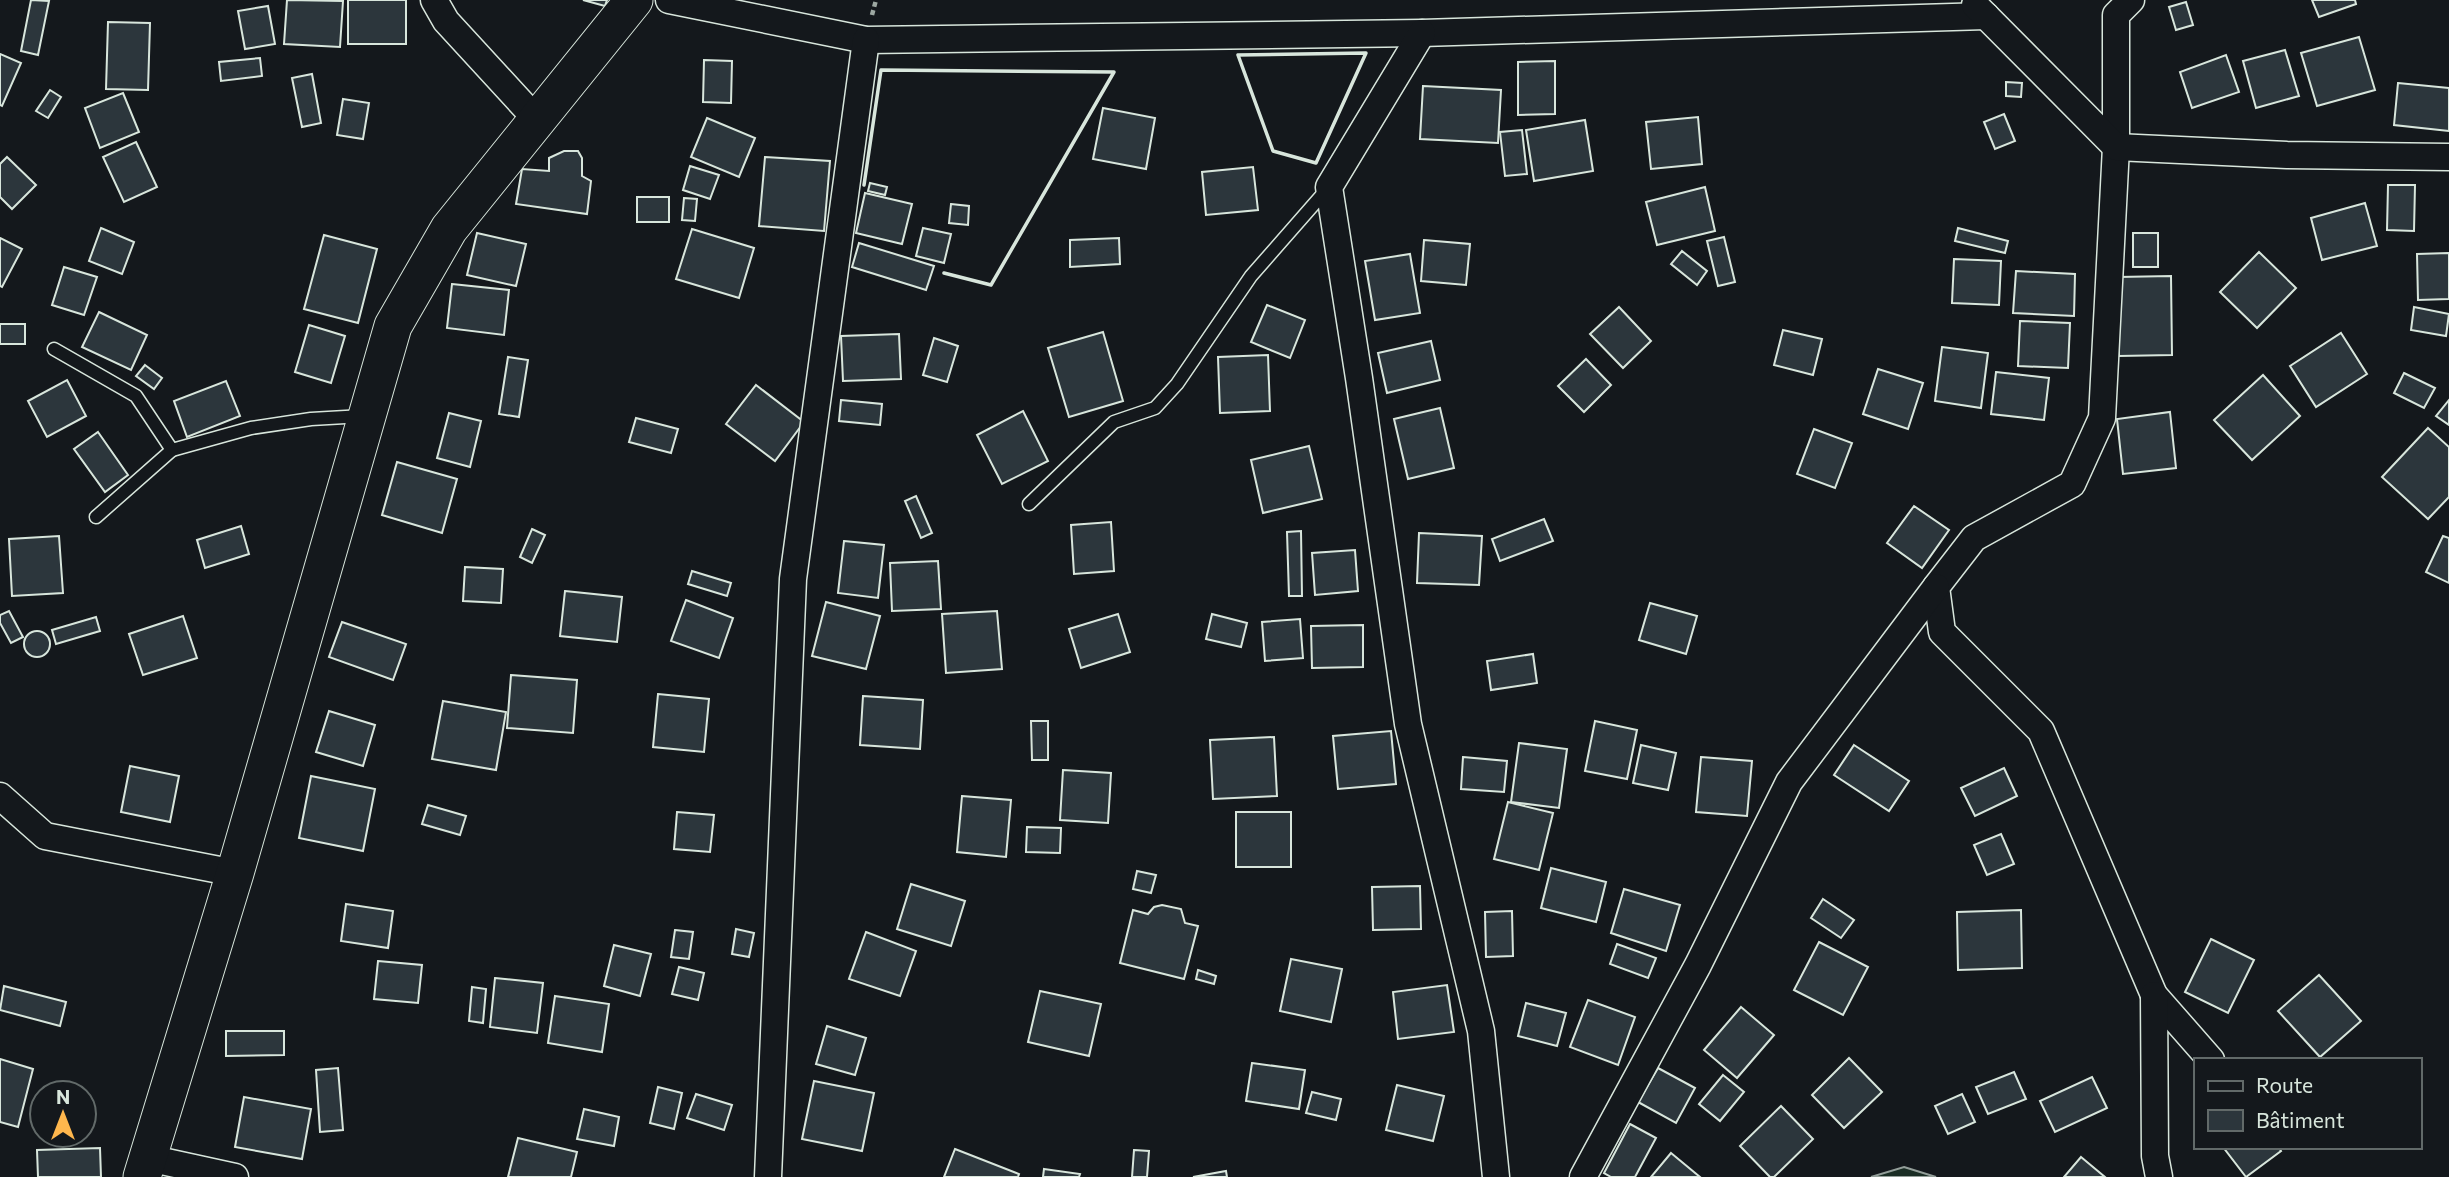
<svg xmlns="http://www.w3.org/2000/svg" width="2449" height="1177" viewBox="0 0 2449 1177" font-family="Commissioner,sans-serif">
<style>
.green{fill:#1a2d24;stroke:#939e99;stroke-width:2}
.building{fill:#2c363c;stroke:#d8e6dc;stroke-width:2}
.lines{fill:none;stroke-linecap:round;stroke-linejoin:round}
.lane-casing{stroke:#d8e6dc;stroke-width:15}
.street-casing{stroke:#d8e6dc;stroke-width:29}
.secondary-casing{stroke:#d8e6dc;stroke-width:39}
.path{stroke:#9da8a2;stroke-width:4.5;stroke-dasharray:5 3.5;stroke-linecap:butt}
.lane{stroke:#14181c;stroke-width:12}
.street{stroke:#14181c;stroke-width:26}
.secondary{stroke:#14181c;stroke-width:37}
.wall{stroke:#d8e6dc;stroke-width:3.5}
</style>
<rect width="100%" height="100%" fill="#14181c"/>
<polygon class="green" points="1904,1167 1936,1177 1871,1177"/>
<g class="building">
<polygon points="31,0 49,1 38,55 21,51"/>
<polygon points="287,0 343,1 340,47 284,44"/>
<rect x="348" y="0" width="58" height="44"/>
<polygon points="583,0 607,0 605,6"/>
<polygon points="2312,0 2355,0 2356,4 2319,17"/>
<polygon points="2186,2 2193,25 2176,30 2169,7"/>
<polygon points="268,6 275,44 245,49 238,11"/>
<polygon points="108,22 150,23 148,90 106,89"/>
<polygon points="2359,37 2375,90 2317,106 2301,53"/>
<polygon points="2285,50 2299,96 2256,108 2243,61"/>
<polygon points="0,54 21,63 2,106 0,105"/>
<polygon points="2226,55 2239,92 2192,108 2180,72"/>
<polygon points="260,58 262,76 221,81 219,62"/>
<polygon points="704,60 732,61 731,103 703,102"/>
<polygon points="1555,61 1555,114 1518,115 1518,62"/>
<polygon points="312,74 321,123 302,127 292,78"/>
<polygon points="2006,82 2022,83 2021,97 2006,96"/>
<polygon points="2398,83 2449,88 2449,131 2394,125"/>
<polygon points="1423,86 1501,90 1498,143 1420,139"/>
<polygon points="50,90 61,97 48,118 36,111"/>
<polygon points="123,93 139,132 100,148 85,108"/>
<polygon points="343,99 369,103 363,139 337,135"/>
<polygon points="1103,108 1155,118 1146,169 1093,159"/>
<polygon points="2004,114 2015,141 1995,149 1984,122"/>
<polygon points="1698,117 1702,164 1651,169 1646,122"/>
<polygon points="707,118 755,138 739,177 691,157"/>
<polygon points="1585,120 1593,171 1534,181 1526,130"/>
<polygon points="1522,130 1527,174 1505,176 1500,132"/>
<polygon points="136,142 157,187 124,202 103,157"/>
<polygon points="564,151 578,151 582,158 582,176 591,181 587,214 516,204 522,169 549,171 549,158"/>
<polygon points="7,157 36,185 12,209 0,197 0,164"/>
<polygon points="765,157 830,161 824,231 759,226"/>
<polygon points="690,166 719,175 710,199 683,190"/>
<polygon points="1253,167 1258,210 1206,215 1202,172"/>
<polygon points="870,183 887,187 885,195 868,191"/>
<polygon points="2388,185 2415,185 2414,231 2387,230"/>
<polygon points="1705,187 1715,231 1657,245 1646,202"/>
<polygon points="865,193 912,204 902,244 856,233"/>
<rect x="637" y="197" width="32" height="25"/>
<polygon points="684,198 697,199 695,221 682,220"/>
<polygon points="2365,203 2377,246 2322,260 2311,218"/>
<polygon points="951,204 969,206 968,225 949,223"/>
<polygon points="101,228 134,242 122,274 89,261"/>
<polygon points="923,228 951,234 944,263 916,256"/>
<polygon points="1958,228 2008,241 2005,253 1955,241"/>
<polygon points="692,229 754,248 739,298 676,279"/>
<polygon points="477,233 526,244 516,286 467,275"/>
<rect x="2133" y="233" width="25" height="34"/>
<polygon points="324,235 377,249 358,323 304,309"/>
<polygon points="1724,237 1735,282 1718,286 1707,241"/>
<polygon points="0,238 22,249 2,287 0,286"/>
<polygon points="1119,238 1120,264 1070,267 1070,240"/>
<polygon points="1424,240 1470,244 1466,285 1421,281"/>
<polygon points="859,243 934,266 926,290 852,267"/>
<polygon points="1682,251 1707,271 1697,285 1671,264"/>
<polygon points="2259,252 2296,288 2257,328 2220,292"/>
<polygon points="2449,253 2449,299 2418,300 2417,254"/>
<polygon points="1410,254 1420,313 1375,320 1365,261"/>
<polygon points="1954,259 2001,261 1999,305 1952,303"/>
<polygon points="64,267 97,277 84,315 52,305"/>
<polygon points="2016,271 2075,274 2074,316 2013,313"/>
<polygon points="2171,276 2172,355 2119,356 2118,277"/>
<polygon points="452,284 509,290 504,335 447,328"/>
<polygon points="1267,305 1305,320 1290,358 1251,342"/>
<polygon points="1619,307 1651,341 1623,368 1590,334"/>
<polygon points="2414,307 2449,314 2446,336 2411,330"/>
<polygon points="99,312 147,335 131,370 82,347"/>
<polygon points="2020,321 2070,323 2068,368 2018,366"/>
<rect x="0" y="324" width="25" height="20"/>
<polygon points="309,325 345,336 331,383 295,372"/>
<polygon points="1783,330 1822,339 1813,375 1774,365"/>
<polygon points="1103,332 1123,401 1069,417 1048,348"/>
<polygon points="2341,333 2367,374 2316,407 2290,366"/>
<polygon points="899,334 901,379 843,381 841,336"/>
<polygon points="934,338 958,346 947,382 923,375"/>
<polygon points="1431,341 1440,380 1387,393 1378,353"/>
<polygon points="1942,347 1988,353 1981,408 1935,401"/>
<polygon points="1268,355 1270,411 1220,413 1218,357"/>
<polygon points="508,357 528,360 519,417 499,414"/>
<polygon points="1586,359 1611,385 1584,412 1558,386"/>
<polygon points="145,365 162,378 154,389 136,376"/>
<polygon points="1878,369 1923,383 1908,429 1863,414"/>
<polygon points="1996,372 2049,378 2044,420 1991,414"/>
<polygon points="2404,373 2435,388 2424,408 2394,393"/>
<polygon points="2263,375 2300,416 2252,460 2214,420"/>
<polygon points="67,380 86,416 47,437 28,401"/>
<polygon points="226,381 240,416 187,437 174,401"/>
<polygon points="756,385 804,422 775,461 726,424"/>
<polygon points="841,400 882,404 880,425 839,421"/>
<polygon points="2449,400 2449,425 2436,416"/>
<polygon points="1440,408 1454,468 1408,479 1394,419"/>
<polygon points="1023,411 1048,461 1002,484 977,435"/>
<polygon points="2170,412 2176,468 2123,474 2117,419"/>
<polygon points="449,413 481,421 470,467 437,458"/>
<polygon points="636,418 678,429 671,453 629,442"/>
<polygon points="2428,428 2449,447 2449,497 2428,519 2382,477"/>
<polygon points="1814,429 1852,443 1835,488 1797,474"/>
<polygon points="98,432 128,475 105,492 74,449"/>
<polygon points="1309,446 1322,499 1263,513 1251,460"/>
<polygon points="397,462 457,479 442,533 382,515"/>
<polygon points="916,496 932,533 921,538 905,501"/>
<polygon points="1914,506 1949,530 1922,568 1887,543"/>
<polygon points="1544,519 1553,541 1500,561 1492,539"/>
<polygon points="1111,522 1114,571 1074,574 1071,525"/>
<polygon points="241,526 249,554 205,568 197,540"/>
<polygon points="532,529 545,535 532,563 520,557"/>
<polygon points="1301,531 1302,596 1289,596 1287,532"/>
<polygon points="1419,533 1482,536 1479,585 1417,583"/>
<polygon points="59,536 63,593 12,596 9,539"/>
<polygon points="2443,536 2449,538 2449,583 2426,572"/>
<polygon points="844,541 884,545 878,598 838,593"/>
<polygon points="1355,550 1358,591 1315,595 1312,553"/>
<polygon points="938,561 941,609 892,611 890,563"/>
<polygon points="465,567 503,569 501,603 463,601"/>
<polygon points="692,571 731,583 727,596 688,584"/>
<polygon points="565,591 622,597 617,642 560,636"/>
<polygon points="686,600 733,618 719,658 671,641"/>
<polygon points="826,602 880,616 866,669 812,656"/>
<polygon points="1650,603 1697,616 1686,654 1639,640"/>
<polygon points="9,611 23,637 11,643 0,623 0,615"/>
<polygon points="997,611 1002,669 946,673 942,614"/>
<polygon points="1118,614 1130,652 1081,668 1069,629"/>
<polygon points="1212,614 1247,623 1241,647 1206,639"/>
<polygon points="183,616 197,658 143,675 129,634"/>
<polygon points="96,617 100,631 56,644 52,630"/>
<polygon points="1300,619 1303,658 1265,661 1262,622"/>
<polygon points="342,622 406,644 393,680 329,657"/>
<polygon points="1363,625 1363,667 1312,668 1311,626"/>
<circle cx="37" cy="644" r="13"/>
<polygon points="1533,654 1537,683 1491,690 1487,661"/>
<polygon points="511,675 577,680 573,733 507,728"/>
<polygon points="658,694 709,699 704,752 653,747"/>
<polygon points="863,696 923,700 920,749 860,745"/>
<polygon points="443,701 506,712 496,770 432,759"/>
<polygon points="329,711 375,725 363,766 316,752"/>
<polygon points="1031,721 1048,721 1048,760 1032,760"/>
<polygon points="1595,721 1637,730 1627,779 1585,771"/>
<polygon points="1391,731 1396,784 1338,789 1333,736"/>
<polygon points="1274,737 1277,796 1213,799 1210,740"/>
<polygon points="1519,743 1567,749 1559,808 1511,802"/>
<polygon points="1641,745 1676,753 1668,790 1633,783"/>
<polygon points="1854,745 1909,781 1889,811 1834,775"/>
<polygon points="1463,757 1507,761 1504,792 1461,789"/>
<polygon points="1701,757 1752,761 1747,816 1696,812"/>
<polygon points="130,766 179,776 170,822 121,812"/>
<polygon points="2004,768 2017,796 1975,816 1961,788"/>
<polygon points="1063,770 1111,773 1108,823 1060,820"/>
<polygon points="311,776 375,789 363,851 299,838"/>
<polygon points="962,796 1011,800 1006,857 957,852"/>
<polygon points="1508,802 1553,813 1539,870 1494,859"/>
<polygon points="428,805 466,816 460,835 422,824"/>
<polygon points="677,812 714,815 710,852 674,849"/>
<rect x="1236" y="812" width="55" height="55"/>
<polygon points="1027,827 1061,828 1060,853 1026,852"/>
<polygon points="2001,834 2014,864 1987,875 1974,845"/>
<polygon points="1551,868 1606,882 1596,922 1541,908"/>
<polygon points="1137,871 1156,875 1151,893 1133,889"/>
<polygon points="911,884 965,901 951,946 897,929"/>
<polygon points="1420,886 1421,929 1373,930 1372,887"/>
<polygon points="1624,889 1680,905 1666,951 1611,933"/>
<polygon points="1823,899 1854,920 1841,938 1811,918"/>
<polygon points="346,904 393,911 388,948 341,941"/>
<polygon points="1162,905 1181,909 1185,923 1198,926 1184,979 1120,963 1133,910 1148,914 1154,907"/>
<polygon points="2021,910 2022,968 1958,970 1957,912"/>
<polygon points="1512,911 1513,956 1486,957 1485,912"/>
<polygon points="736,929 754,933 749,957 732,954"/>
<polygon points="675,930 693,932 689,959 671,957"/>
<polygon points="866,932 916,951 900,996 849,979"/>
<polygon points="2211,939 2254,960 2228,1013 2185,992"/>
<polygon points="1819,942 1868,967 1843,1015 1794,990"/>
<polygon points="1617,944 1656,958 1648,978 1610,964"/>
<polygon points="614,945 651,954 640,996 604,986"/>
<polygon points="1291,959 1342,969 1331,1022 1280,1011"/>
<polygon points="378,961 422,965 418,1003 374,999"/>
<polygon points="679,967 704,973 698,1000 672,994"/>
<polygon points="1198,970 1216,976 1214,984 1196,979"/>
<polygon points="2319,975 2361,1021 2320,1057 2278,1011"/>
<polygon points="495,978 543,983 537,1033 490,1027"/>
<polygon points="1447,985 1454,1032 1398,1039 1393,992"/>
<polygon points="4,986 66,1002 60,1026 0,1010"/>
<polygon points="472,987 486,989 483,1023 469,1021"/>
<polygon points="1040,991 1101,1004 1089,1056 1028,1042"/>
<polygon points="555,996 609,1004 602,1052 548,1043"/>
<polygon points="1588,1000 1635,1017 1618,1065 1570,1047"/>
<polygon points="1526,1003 1566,1013 1557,1046 1518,1036"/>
<polygon points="1741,1007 1774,1035 1737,1078 1704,1050"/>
<polygon points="827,1026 866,1038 855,1075 816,1064"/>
<polygon points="226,1031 284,1031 284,1055 226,1056"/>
<polygon points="1849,1058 1882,1092 1844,1128 1812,1095"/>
<polygon points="0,1059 33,1069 18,1127 0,1122"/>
<polygon points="1252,1063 1305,1070 1299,1109 1246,1101"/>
<polygon points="338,1068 343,1130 320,1132 316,1070"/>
<polygon points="1658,1068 1695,1088 1676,1123 1638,1102"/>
<polygon points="2014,1072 2026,1099 1988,1114 1976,1087"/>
<polygon points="1723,1075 1744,1092 1720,1121 1699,1104"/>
<polygon points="2092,1077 2107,1108 2055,1132 2040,1101"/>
<polygon points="814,1081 874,1093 862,1151 802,1139"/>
<polygon points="1397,1085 1444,1096 1433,1141 1386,1130"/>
<polygon points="658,1087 682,1093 674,1129 650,1123"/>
<polygon points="1312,1092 1341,1099 1336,1120 1306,1113"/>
<polygon points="696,1094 732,1105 724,1130 687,1118"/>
<polygon points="1962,1094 1975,1122 1948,1134 1935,1106"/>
<polygon points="244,1097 311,1109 302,1159 235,1147"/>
<polygon points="1781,1106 1813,1139 1774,1177 1770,1177 1740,1146"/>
<polygon points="584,1109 619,1117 614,1146 577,1139"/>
<polygon points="1630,1124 1656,1138 1635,1177 1611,1177 1604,1173"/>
<polygon points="518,1138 577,1152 571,1177 508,1177"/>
<polygon points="2223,1147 2278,1147 2281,1151 2246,1177"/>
<polygon points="100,1148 101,1177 38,1177 37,1150"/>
<polygon points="955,1149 1019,1174 1018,1177 944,1177"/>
<polygon points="1134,1150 1149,1151 1147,1177 1132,1177"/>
<polygon points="1671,1153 1700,1177 1651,1177"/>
<polygon points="2081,1157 2105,1177 2064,1177"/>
<polygon points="1044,1169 1080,1174 1079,1177 1043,1177"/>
<polygon points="1226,1171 1227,1177 1193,1177"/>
</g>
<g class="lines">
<defs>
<g id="lane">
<polyline points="54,349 136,396 172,450 251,428 311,419 363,416"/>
<polyline points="1029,504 1114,422 1155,408 1177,384 1251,276 1329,187"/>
<polyline points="96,517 172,450"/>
</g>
<g id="street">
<polyline points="434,0 446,21 537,120"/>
<polyline points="669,0 866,40 1422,33 1986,16"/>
<polyline points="2131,0 2116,15 2116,147 2102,418 2072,484 1974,538 1936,587 1942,632 2041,731 2154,995 2211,1060"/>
<polyline points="1975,5 2116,147 2287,155 2449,157"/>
<polyline points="1422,33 1329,187 1359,378 1408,724 1481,1031 1496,1177"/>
<polyline points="0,796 45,836 235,873"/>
<polyline points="2154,995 2155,1156 2159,1177"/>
<polyline points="148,1158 235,1177"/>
<polyline points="768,1177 793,579 866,40"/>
<polyline points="1583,1177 1698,965 1789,782 1936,587"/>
</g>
<polyline id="secondary" points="142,1177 235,873 393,326 449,229 634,0"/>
</defs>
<use href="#lane" class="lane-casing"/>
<use href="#street" class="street-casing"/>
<use href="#secondary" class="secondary-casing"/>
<polyline class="path" points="872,15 876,0"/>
<use href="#lane" class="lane"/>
<use href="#street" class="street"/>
<use href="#secondary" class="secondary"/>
<g class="wall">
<polygon points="1366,53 1316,163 1273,151 1238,55"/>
<polyline points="864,185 881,70 1114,72 991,285 944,273"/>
</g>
</g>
<rect x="2194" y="1058" width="228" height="91" fill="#14181c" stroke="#626a69" stroke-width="2"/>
<rect x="2208" y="1081" width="35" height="10" fill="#14181c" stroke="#626a69" stroke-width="2"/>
<text x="2256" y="1093" font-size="21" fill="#d8e6dc">Route</text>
<rect x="2208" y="1110" width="35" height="21" fill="#2c363c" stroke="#626a69" stroke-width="2"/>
<text x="2256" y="1128" font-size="21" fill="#d8e6dc">Bâtiment</text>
<g transform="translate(63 1114)"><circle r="33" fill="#14181c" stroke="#626a69" stroke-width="2"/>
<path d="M0-5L12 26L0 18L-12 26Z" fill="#ffb74d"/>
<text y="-10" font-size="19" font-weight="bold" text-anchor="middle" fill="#d8e6dc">N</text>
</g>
</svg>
